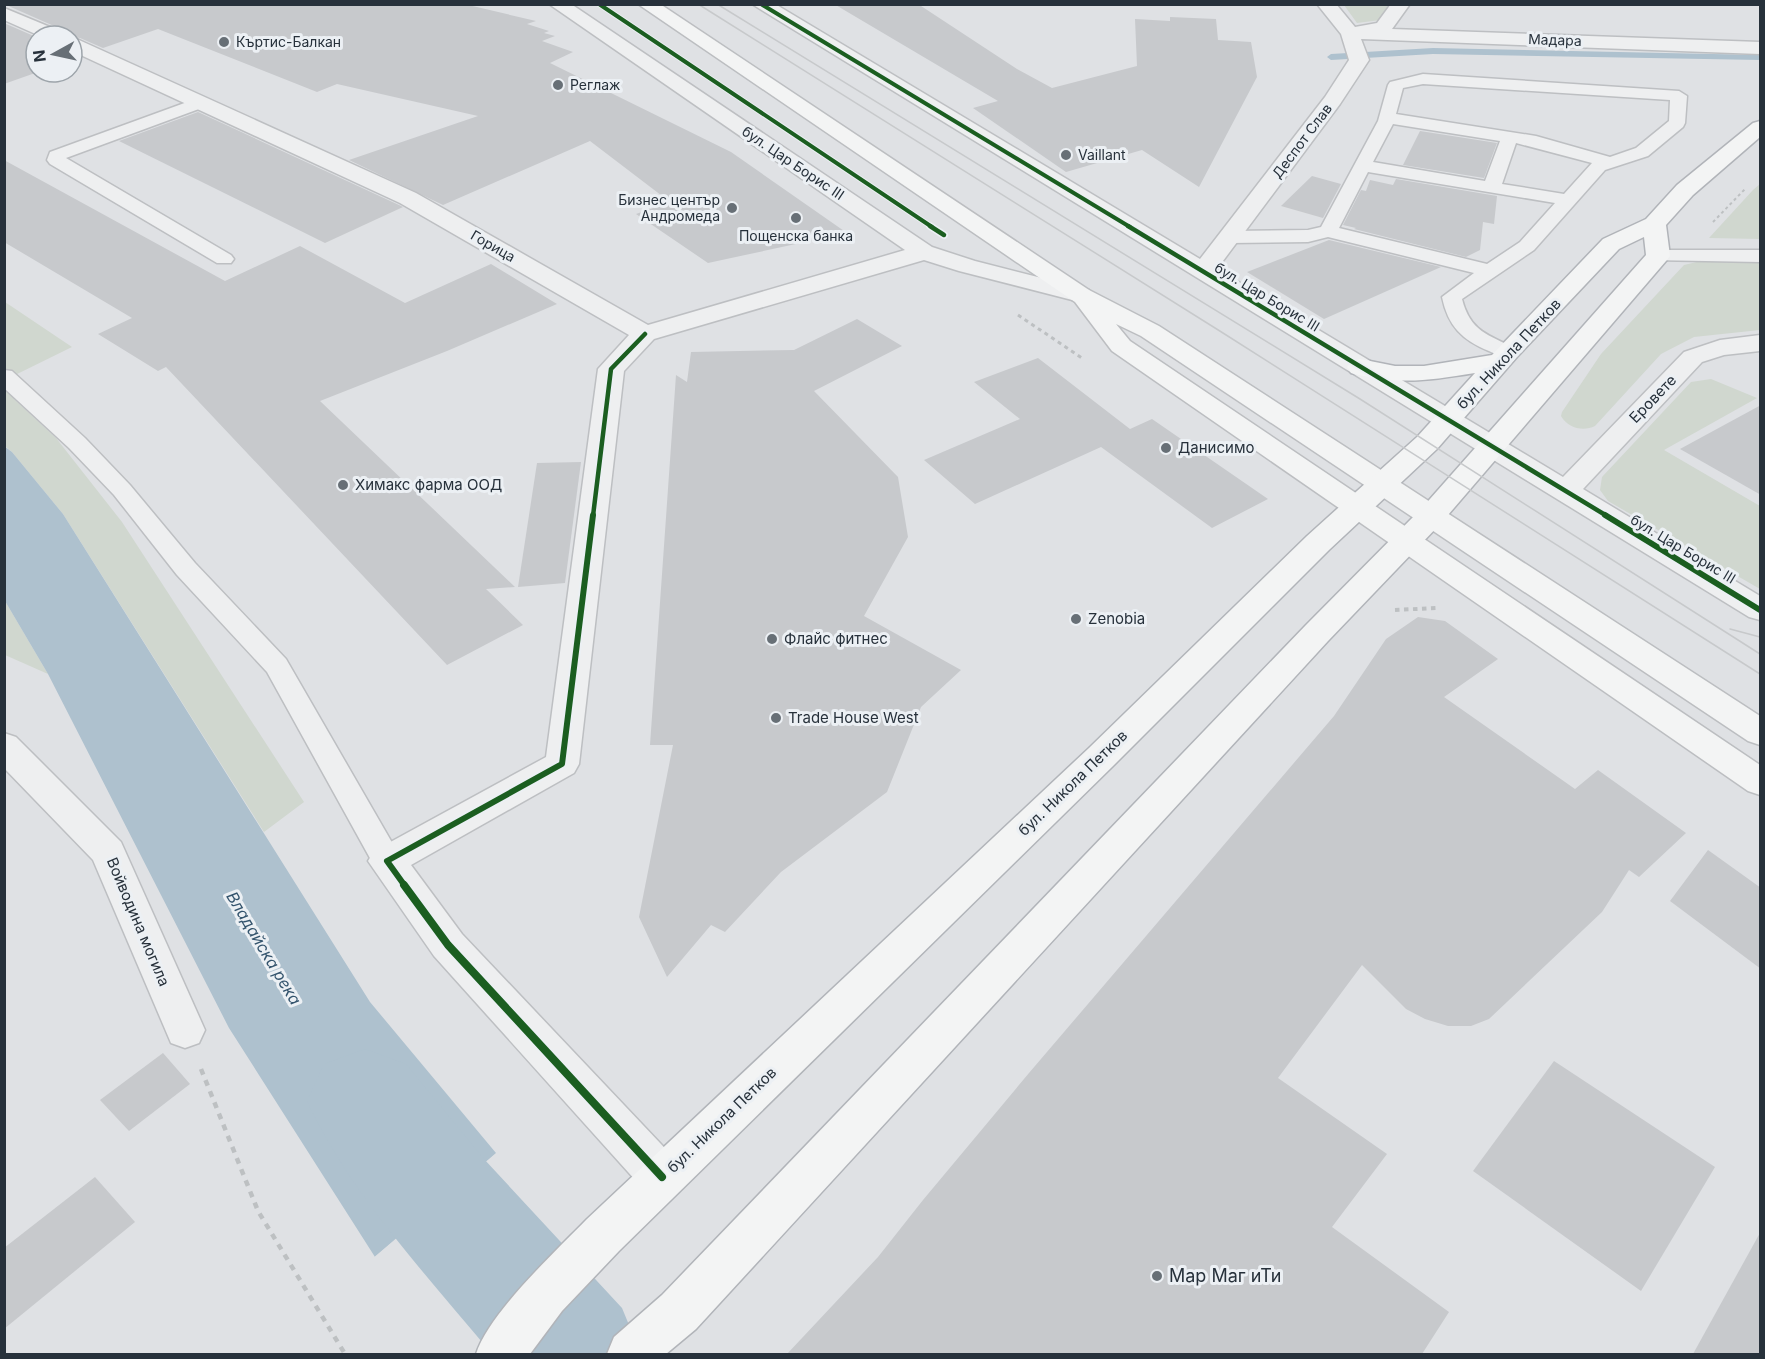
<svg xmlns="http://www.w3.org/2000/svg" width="1765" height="1359" viewBox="0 0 1765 1359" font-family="Inter,sans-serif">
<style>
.green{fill:#d0d7cf}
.water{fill:#aec1ce}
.pier{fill:#dfe1e4}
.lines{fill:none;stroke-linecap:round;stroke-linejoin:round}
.stream{fill:#aec1ce;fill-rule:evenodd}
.river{fill:#aec1ce;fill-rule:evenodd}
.building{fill:#c7c9cc}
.lane-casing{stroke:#bdbfc2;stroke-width:3}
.street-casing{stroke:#bdbfc2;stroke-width:3}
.primary-casing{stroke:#bcbec1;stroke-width:3}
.highway-casing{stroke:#b1b4b9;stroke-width:3}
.path-far3{stroke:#bdc0c2;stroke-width:2;stroke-dasharray:3 3;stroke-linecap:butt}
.path-far2{stroke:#bdc0c2;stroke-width:3;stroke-dasharray:4 4;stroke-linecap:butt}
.path-far1{stroke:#bdc0c2;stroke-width:4;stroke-dasharray:4.5 4.5;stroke-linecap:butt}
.path{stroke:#bdc0c2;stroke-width:4.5;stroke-dasharray:6 6;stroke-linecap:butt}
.lane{fill:#eeeff0;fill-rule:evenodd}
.street{fill:#eeeff0;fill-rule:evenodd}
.primary{fill:#f3f4f4;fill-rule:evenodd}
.highway{fill:#f3f4f4;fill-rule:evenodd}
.tram{stroke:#c7c9cb;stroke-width:1.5}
.cycleway-far3-casing{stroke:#ecf0f4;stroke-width:6}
.cycleway-far2-casing{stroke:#ecf0f4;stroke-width:8}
.cycleway-far1-casing{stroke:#ecf0f4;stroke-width:10}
.cycleway-casing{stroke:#ecf0f4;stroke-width:11}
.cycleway-far3{stroke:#1b5e20;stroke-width:4}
.cycleway-far2{stroke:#1b5e20;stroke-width:4.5}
.cycleway-far1{stroke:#1b5e20;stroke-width:6}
.cycleway{stroke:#1b5e20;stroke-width:8}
.poi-dot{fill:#676f76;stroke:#ecf0f4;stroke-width:2}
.labels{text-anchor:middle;stroke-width:6;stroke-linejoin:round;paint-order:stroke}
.far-street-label{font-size:14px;fill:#27313b;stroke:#ecf0f4}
.far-poi-label{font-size:14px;fill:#27313b;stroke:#ecf0f4;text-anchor:start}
.street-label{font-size:15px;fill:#27313b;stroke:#ecf0f4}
.poi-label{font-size:15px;fill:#27313b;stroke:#ecf0f4;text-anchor:start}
.water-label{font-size:16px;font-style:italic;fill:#34546d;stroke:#ecf0f4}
.near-poi-label{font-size:18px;fill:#27313b;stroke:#ecf0f4;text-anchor:start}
</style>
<rect width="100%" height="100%" fill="#dfe1e4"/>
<g class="green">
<polygon points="1344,5 1388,5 1381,20 1357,23"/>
<polygon points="1760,184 1760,239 1709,238 1753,190"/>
<path d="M1705,260H1760V330L1694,337L1661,354L1595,426C1583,432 1568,428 1561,416L1562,412L1601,354L1684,265Z"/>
<polygon points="5,302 72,347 9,378 14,399 56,438 122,522 304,802 264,832 63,514 12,452 5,446"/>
<polygon points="1711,379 1757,398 1664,450 1760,506 1760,589 1608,501 1600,490 1602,477 1691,382"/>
<polygon points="5,601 48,674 5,655"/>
</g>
<polygon class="water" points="4,446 12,452 63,514 370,1002 496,1153 375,1257 229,1028 48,674 5,601"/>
<polygon class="pier" points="499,1151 498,1155 377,1259 372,1259"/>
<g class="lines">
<polygon class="stream" points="1433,48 1760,55 1760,60 1433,54 1331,60 1327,57 1331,54"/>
<path class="river" d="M365,1049L406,1064L484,1159L622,1308L641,1354H492C428,1277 349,1192 307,1101L324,1064Z"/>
</g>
<g class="building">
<polygon points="4,4 464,4 536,21 527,24 549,31 544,33 555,36 542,41 573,52 550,63 731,152 847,233 708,263 636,214 670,202 590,141 443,205 349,160 478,116 337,84 317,92 158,29 103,48 80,38 66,36 63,30"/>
<polygon points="834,4 918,4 1017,69 1052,88 1137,66 1135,19 1170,21 1170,17 1216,19 1218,40 1251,42 1257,77 1199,187 1142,150 1066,172 973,108 998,101"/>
<polygon points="4,23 36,37 36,72 38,72 4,84"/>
<polygon points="198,112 399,205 403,207 325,243 119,141"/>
<polygon points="1420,131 1497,143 1484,178 1403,165"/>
<polygon points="4,160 225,281 300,246 405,303 491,264 557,304 447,351 320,401 515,587 486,589 523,625 447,665 166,367 158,371 98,334 132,318 4,242"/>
<polygon points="1312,176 1341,184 1323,218 1281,206"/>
<polygon points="1396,179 1497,196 1494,224 1483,222 1480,250 1466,257 1354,229 1356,228 1343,225 1361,190 1366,191 1370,180 1393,185"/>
<polygon points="1329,240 1441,267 1324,319 1247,272"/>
<polygon points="857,319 902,346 814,391 898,477 908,537 864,616 961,670 921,707 887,792 781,872 725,932 711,925 667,977 639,917 673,745 650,745 676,375 687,382 691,352 794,350"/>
<polygon points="1038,358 1130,429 1152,419 1268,499 1212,528 1101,447 975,504 924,460 1020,419 974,382"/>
<polygon points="1761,405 1761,495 1680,449"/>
<polygon points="581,462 565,583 518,587 537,463"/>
<polygon points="1418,617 1445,621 1498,659 1444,697 1575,789 1598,770 1686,833 1639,877 1629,870 1602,912 1489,1019 1471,1026 1448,1026 1425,1019 1406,1009 1362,965 1278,1078 1387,1154 1332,1227 1449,1312 1422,1354 787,1354 878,1257 923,1200 1029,1073 1334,716 1386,639"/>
<polygon points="1708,850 1761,888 1761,969 1670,901"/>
<polygon points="163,1053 190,1084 129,1131 100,1100"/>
<polygon points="1554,1061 1715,1167 1641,1291 1473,1171"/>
<polygon points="95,1177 135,1222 4,1329 4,1248"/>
<polygon points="1761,1231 1761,1354 1693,1354"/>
</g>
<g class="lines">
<defs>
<g id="lane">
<path d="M1423,74L1679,91L1687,96L1685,123L1683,127L1648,156L1605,170L1534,250L1462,299C1470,331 1488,335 1515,348L1519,352L1515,356C1505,359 1498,355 1489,351C1462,340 1448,326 1442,297L1474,273L1328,237L1308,242L1230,243L1223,241L1221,237L1223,233L1230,231L1308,230L1321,227L1378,121L1388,85L1390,82ZM1423,84L1670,100L1669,121L1636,148L1610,157L1536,136L1396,114L1403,88ZM1393,124L1500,141L1485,181L1373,162ZM1516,143L1592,163L1564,194L1502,184ZM1368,172L1555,203L1520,242L1487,264L1339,228Z"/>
<polygon points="201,97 209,102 207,106 66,158 231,255 234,259 231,263 217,263 50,164 47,160 50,152"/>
<polygon points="1658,250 1760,250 1760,262 1651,260 1648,256 1651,252"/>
<polygon points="4,370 12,371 85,438 130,485 195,563 286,659 398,853 402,861 398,869 387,873 376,869 267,672 177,575 114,495 69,448 4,388"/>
</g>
<g id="street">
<polygon points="549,4 571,4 932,247 975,261 1089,290 1092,295 1089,300 1080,302 959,271 924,260 654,339 624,371 579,764 574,773 411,865 462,934 678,1162 684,1177 678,1192 662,1198 646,1192 434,956 368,861 374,851 546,757 598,369 629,335 400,203 72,51 72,38 79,40 416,193 648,325 905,250"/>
<polygon points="752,4 775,4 1200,259 1325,97 1349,60 1341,34 1317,4 1336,4 1355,27 1377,23 1391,4 1410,4 1392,29 1760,42 1760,54 1361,39 1369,60 1340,104 1217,269 1563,477 1684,352 1720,340 1760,335 1760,351 1724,355 1702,362 1583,489 1760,596 1760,620 1749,617"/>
<polygon points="4,8 62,32 64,36 40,36 4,20"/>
<polygon points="4,733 16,737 121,842 205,1030 199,1043 185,1048 171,1043 93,860 4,768"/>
</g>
<polygon id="primary" points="638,4 660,4 1089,290 1159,326 1760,716 1760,745 1748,741 1141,336 1116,324 1130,341 1760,765 1760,795 1748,791 1112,351 1075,302"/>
<path id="highway" d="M1760,121V137L1693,195L1666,225L1670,256L1666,261L1442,522L1328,641L696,1329L666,1354H607L614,1337L662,1295L1306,625L1422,508L1646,255L1644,237L1619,249L1517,357L1437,449L1329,550L1113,766L619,1251L562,1311L530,1354H476C489,1313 555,1252 587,1219L1089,748L1307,536L1417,437L1475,373C1426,381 1399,385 1351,373L1347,367L1351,361L1360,359L1395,366H1424L1492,355L1603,239L1646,219L1677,185L1753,123Z"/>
</defs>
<use href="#lane" class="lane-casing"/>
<use href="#street" class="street-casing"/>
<use href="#primary" class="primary-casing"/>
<use href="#highway" class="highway-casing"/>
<polyline class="path-far3" points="1713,222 1745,189"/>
<polyline class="path-far2" points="1018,315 1082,358"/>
<polyline class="path-far1" points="1395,610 1436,608"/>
<polyline class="path" points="201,1069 258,1211 345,1354"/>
<use href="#lane" class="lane"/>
<use href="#street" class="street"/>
<use href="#primary" class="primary"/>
<use href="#highway" class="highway"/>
<g class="tram">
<polyline points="698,4 1223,333 1760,674"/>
<polyline points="717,4 1360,399 1760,654"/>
<polyline points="1730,629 1760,637"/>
</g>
<defs>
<g id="cycleway-far3">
<polyline points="599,4 932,227"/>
<polyline points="761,4 1130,227"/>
</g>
<g id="cycleway-far2">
<polyline points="930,226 944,235"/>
<polyline points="1128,226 1607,516"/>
<polyline points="593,516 611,369 645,334"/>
</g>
<g id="cycleway-far1">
<polyline points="1605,515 1760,610"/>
<polyline points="405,886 387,861 562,764 593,515"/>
</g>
<polyline id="cycleway" points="404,885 448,945 662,1177"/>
</defs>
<use href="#cycleway-far3" class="cycleway-far3-casing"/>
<use href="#cycleway-far2" class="cycleway-far2-casing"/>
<use href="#cycleway-far1" class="cycleway-far1-casing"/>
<use href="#cycleway" class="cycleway-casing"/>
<use href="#cycleway-far3" class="cycleway-far3"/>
<use href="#cycleway-far2" class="cycleway-far2"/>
<use href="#cycleway-far1" class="cycleway-far1"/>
<use href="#cycleway" class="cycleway"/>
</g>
<g class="poi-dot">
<circle cx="224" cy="42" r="6"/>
<circle cx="558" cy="85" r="6"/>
<circle cx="1066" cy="155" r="6"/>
<circle cx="732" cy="208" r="6"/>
<circle cx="796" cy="218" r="6"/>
<circle cx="1166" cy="448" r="6"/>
<circle cx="343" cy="485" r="6"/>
<circle cx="1076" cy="619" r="6"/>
<circle cx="772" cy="639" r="6"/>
<circle cx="776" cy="718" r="6"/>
<circle cx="1157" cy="1276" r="6"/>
</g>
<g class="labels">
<g class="far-street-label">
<text transform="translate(1555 40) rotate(2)" y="5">Мадара</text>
<text transform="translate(1302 141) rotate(-53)" y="5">Деспот Слав</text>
<text transform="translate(793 163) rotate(34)" y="5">бул. Цар Борис III</text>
<text transform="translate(493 246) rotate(30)" y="5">Горица</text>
<text transform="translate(1267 297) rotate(31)" y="5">бул. Цар Борис III</text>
<text transform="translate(1683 549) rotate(31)" y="5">бул. Цар Борис III</text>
</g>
<g class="far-poi-label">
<text x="236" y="47">Къртис-Балкан</text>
<text x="570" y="90">Реглаж</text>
<text x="1078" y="160">Vaillant</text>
<text x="720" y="205" text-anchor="end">Бизнес център<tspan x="720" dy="16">Андромеда</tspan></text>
<text x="796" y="241" text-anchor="middle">Пощенска банка</text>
</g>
<g class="street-label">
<text transform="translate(1509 354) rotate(-47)" y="5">бул. Никола Петков</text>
<text transform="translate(1653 399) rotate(-46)" y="5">Еровете</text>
<text transform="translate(1073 783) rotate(-44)" y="5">бул. Никола Петков</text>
<text transform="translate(138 922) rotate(67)" y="5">Войводина могила</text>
<text transform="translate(722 1120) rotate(-44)" y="5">бул. Никола Петков</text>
</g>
<g class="poi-label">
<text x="1178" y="453">Данисимо</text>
<text x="355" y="490">Химакс фарма ООД</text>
<text x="1088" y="624">Zenobia</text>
<text x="784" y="644">Флайс фитнес</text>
<text x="788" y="723">Trade House West</text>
</g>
<g class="water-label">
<text transform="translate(264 948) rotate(59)" y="6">Владайска река</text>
</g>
<g class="near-poi-label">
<text x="1169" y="1282">Мар Маг иТи</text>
</g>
</g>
<rect width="1765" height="1359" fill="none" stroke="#27313b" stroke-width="12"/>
<g transform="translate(54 54) rotate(262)"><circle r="28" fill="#ecf0f4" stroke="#9da4aa" stroke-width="1.5"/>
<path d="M0-4.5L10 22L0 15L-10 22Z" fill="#676f76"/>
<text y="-9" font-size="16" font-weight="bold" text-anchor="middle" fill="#27313b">N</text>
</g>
</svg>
